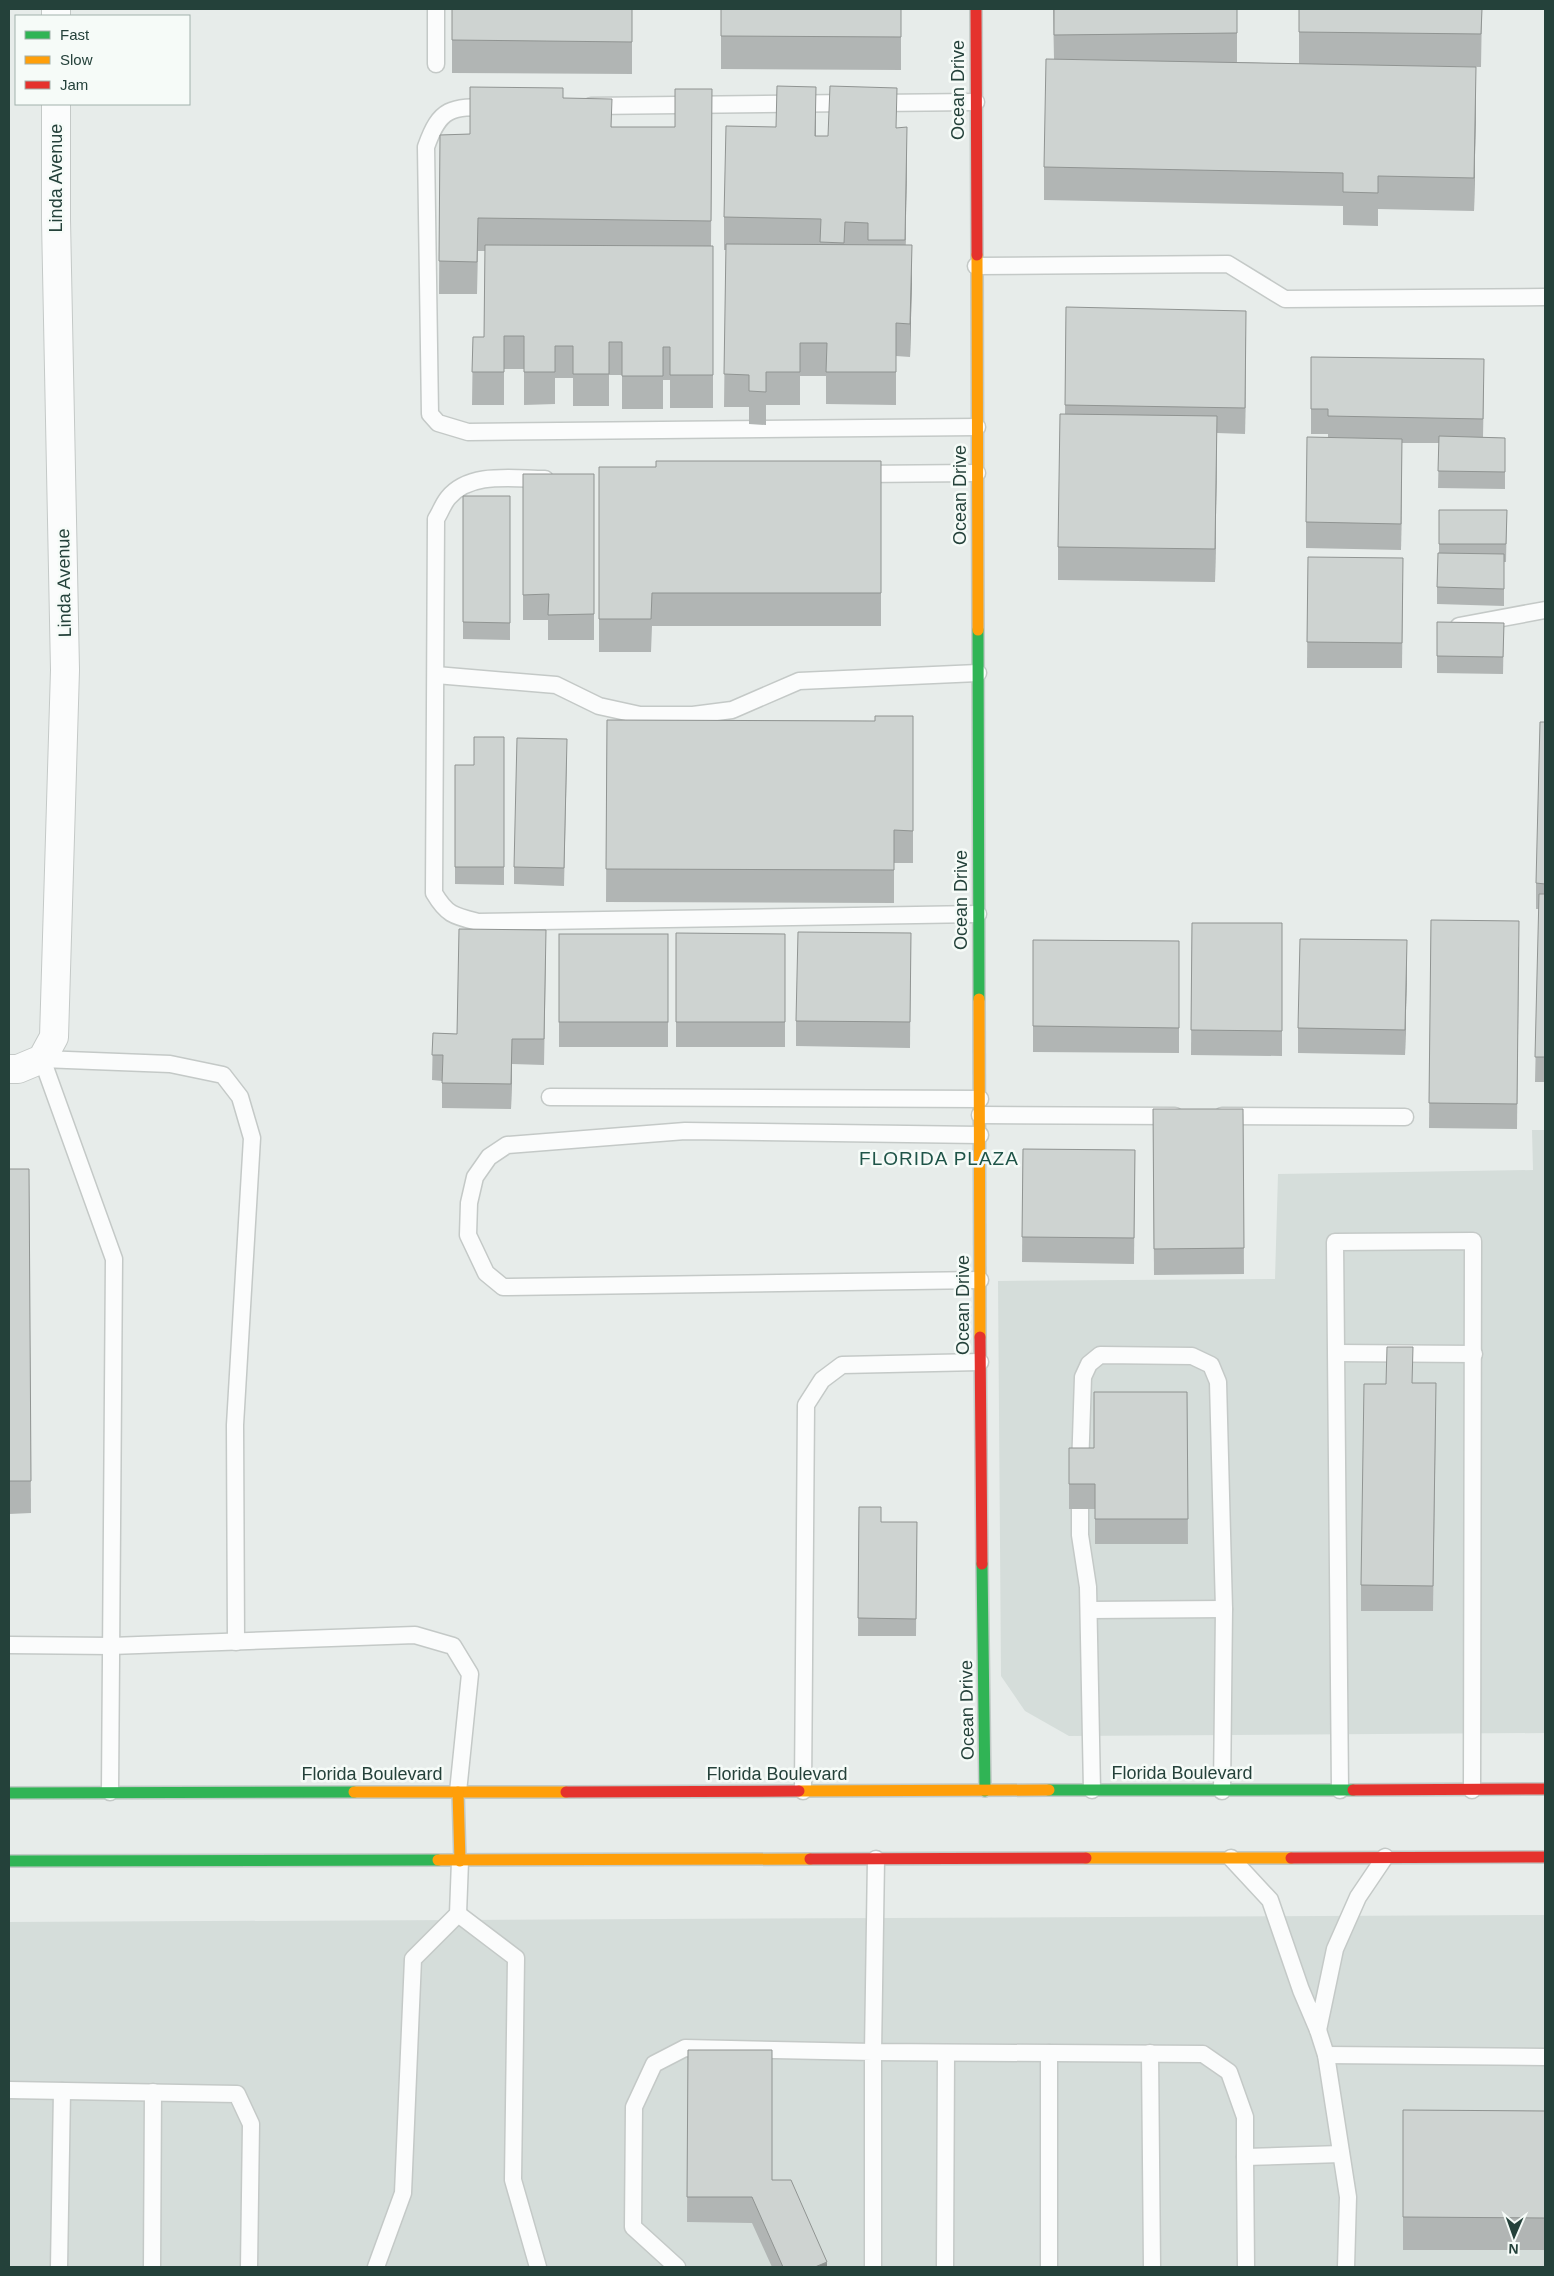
<svg xmlns="http://www.w3.org/2000/svg" width="1554" height="2276" viewBox="0 0 1554 2276" font-family="Arial,sans-serif">
<style>
.built{fill:#d5ddda}
.lines{fill:none;stroke-linecap:round;stroke-linejoin:round}
.lane-casing{stroke:#c4c9c7;stroke-width:19}
.street-casing{stroke:#c4c9c7;stroke-width:30}
.fast-casing{stroke:#c2cac7;stroke-width:14}
.slow-casing{stroke:#c2cac7;stroke-width:14}
.jam-casing{stroke:#c2cac7;stroke-width:14}
.lane{stroke:#fbfcfc;stroke-width:16}
.street{stroke:#fbfcfc;stroke-width:28}
.fast{stroke:#30b455;stroke-width:11}
.slow{stroke:#ff9f0a;stroke-width:11}
.jam{stroke:#e5322d;stroke-width:11}
.wall{fill:#b1b5b4}
.shaded-wall{fill:#909492}
.building{fill:#ced3d1;stroke:#909492}
.labels{text-anchor:middle;stroke-width:5;stroke-linejoin:round;paint-order:stroke}
.street-label{font-size:18px;fill:#24413a;stroke:#f6fbf8}
.neighbourhood-label{font-size:19px;letter-spacing:1px;fill:#1f5448;stroke:#f6fbf8}
</style>
<rect width="100%" height="100%" fill="#e7ecea"/>
<g class="built">
<polygon points="1532,1130 1545,1130 1545,1733 1069,1736 1025,1711 1001,1676 998,1281 1275,1279 1278,1174 1533,1170"/>
<polygon points="1545,1915 1545,2267 9,2267 9,1922"/>
</g>
<g class="lines">
<defs>
<g id="lane">
<polyline points="436,9 436,64"/>
<polyline points="876,103 976,102"/>
<polyline points="591,106 851,103"/>
<path d="M491,107C451,107 440,107 426,147L430,414L438,423L468,432L977,427"/>
<polyline points="976,266 1228,264 1285,299 1545,297"/>
<polyline points="860,474 977,473"/>
<path d="M545,479C514,479 470,471 448,498C443,504 440,513 436,519L434,893C447,915 454,916 478,922L978,914"/>
<polyline points="1459,626 1545,610"/>
<polyline points="436,675 556,685 599,706 640,715 693,715 732,710 799,681 978,673"/>
<polyline points="550,1097 980,1099"/>
<polyline points="980,1115 1175,1116"/>
<polyline points="1222,1116 1405,1117"/>
<polyline points="980,1135 685,1131 507,1145 489,1157 475,1177 469,1203 468,1235 486,1273 503,1287 980,1280"/>
<polyline points="1337,1353 1474,1354"/>
<polyline points="1080,1469 1083,1377 1089,1364 1100,1355 1192,1356 1211,1365 1218,1382 1224,1609 1222,1791"/>
<polyline points="1080,1509 1080,1535 1088,1587 1092,1790"/>
<polyline points="1089,1610 1224,1609"/>
<polyline points="9,1645 111,1646 415,1635 453,1646 470,1674 458,1792"/>
<polyline points="1340,1790 1335,1242 1473,1241 1472,1790"/>
<polyline points="803,1791 806,1405 822,1380 842,1365 980,1362"/>
<polyline points="110,1792 114,1259 42,1059 170,1064 223,1075 240,1097 252,1138 235,1425 236,1642"/>
<polyline points="1231,1858 1270,1900 1301,1990 1318,2030 1335,1949 1358,1897 1385,1857"/>
<polyline points="876,1859 873,2052 1203,2054 1229,2072 1245,2117 1245,2157 1341,2154"/>
<polyline points="458,1914 516,1958 513,2180 538,2267"/>
<polyline points="1318,2030 1326,2055 1348,2197 1346,2267"/>
<polyline points="1150,2053 1152,2267"/>
<polyline points="1326,2055 1545,2057"/>
<polyline points="9,2090 237,2094 251,2124 249,2267"/>
<polyline points="1245,2157 1246,2267"/>
<polyline points="59,2267 62,2091"/>
<polyline points="152,2267 153,2092"/>
<polyline points="376,2267 403,2193 413,1959 458,1914 460,1861"/>
<polyline points="677,2267 633,2227 634,2107 654,2064 685,2048 873,2052 873,2267"/>
<polyline points="945,2267 946,2053"/>
<polyline points="1049,2267 1049,2053"/>
</g>
<g id="street">
<polyline points="56,9 56,16"/>
<polyline points="9,1069 18,1069 42,1059 54,1037 65,670 56,220 56,104"/>
</g>
<g id="fast">
<polyline points="978,630 979,999"/>
<polyline points="982,1564 985,1791"/>
<polyline points="1049,1790 1353,1790"/>
<polyline points="9,1793 354,1792"/>
<polyline points="9,1861 438,1860"/>
</g>
<g id="slow">
<polyline points="977,255 978,630"/>
<polyline points="979,999 980,1337"/>
<polyline points="799,1791 1049,1790"/>
<polyline points="354,1792 566,1792"/>
<polyline points="458,1792 460,1861"/>
<polyline points="1086,1858 1291,1858"/>
<polyline points="438,1860 810,1859"/>
</g>
<g id="jam">
<polyline points="976,9 977,255"/>
<polyline points="980,1337 982,1564"/>
<polyline points="1353,1790 1545,1789"/>
<polyline points="566,1792 799,1791"/>
<polyline points="1291,1858 1545,1857"/>
<polyline points="810,1859 1086,1858"/>
</g>
</defs>
<use href="#lane" class="lane-casing"/>
<use href="#street" class="street-casing"/>
<use href="#fast" class="fast-casing"/>
<use href="#slow" class="slow-casing"/>
<use href="#jam" class="jam-casing"/>
<use href="#lane" class="lane"/>
<use href="#street" class="street"/>
<use href="#fast" class="fast"/>
<use href="#slow" class="slow"/>
<use href="#jam" class="jam"/>
</g>
<g class="wall">
<polygon points="452,9 632,9 632,74 452,73"/>
<polygon points="721,9 901,9 901,70 721,69"/>
<polygon points="1053,9 1237,9 1237,62 1299,64 1299,9 1482,9 1481,67 1404,66 1476,100 1474,211 1378,209 1378,226 1343,225 1343,206 1044,200 1044,167 1054,59"/>
<polygon points="712,89 711,246 713,246 713,408 670,408 670,380 663,380 663,409 622,409 622,375 609,375 609,406 573,406 573,378 555,378 555,404 524,405 524,369 504,369 504,405 472,405 473,337 484,337 485,251 478,251 477,294 439,294 440,135 470,134 563,98 612,127 675,127"/>
<polygon points="816,120 815,136 828,136 897,128 907,160 905,245 912,278 910,357 896,356 896,405 826,404 826,376 800,376 800,405 766,405 766,425 749,424 749,407 724,407 726,250 724,250 724,217"/>
<polygon points="1066,307 1246,337 1245,434 1217,433 1215,582 1058,580 1058,547 1065,414"/>
<polygon points="1311,357 1484,385 1483,437 1505,438 1505,489 1438,488 1439,443 1402,443 1401,550 1306,548 1306,522 1328,437 1328,434 1311,434"/>
<polygon points="881,461 881,626 652,626 651,652 599,652 599,467 656,467"/>
<polygon points="523,474 594,474 594,640 548,640 548,620 523,620"/>
<polygon points="463,496 510,496 510,640 463,639"/>
<polygon points="1439,510 1507,510 1506,562 1504,562 1504,606 1437,604 1437,587 1439,553"/>
<polygon points="1308,557 1403,583 1402,668 1307,668"/>
<polygon points="1437,622 1504,623 1503,674 1437,673"/>
<polygon points="913,716 913,863 894,863 894,903 606,902 607,720 875,721"/>
<polygon points="1545,722 1545,1082 1535,1082 1539,909 1536,909 1536,883"/>
<polygon points="504,737 504,885 455,884 455,765 474,765"/>
<polygon points="567,756 564,886 514,884 514,867"/>
<polygon points="1431,920 1519,947 1517,1129 1429,1128"/>
<polygon points="1192,923 1282,923 1282,1056 1191,1055"/>
<polygon points="676,933 785,934 785,1047 676,1047"/>
<polygon points="911,933 910,1048 796,1046 796,1021"/>
<rect x="559" y="934" width="109" height="113"/>
<polygon points="1033,940 1179,941 1179,1053 1033,1052"/>
<polygon points="546,955 544,1065 512,1064 511,1109 442,1108 442,1081 432,1080 433,1033 457,1034"/>
<polygon points="1407,966 1405,1055 1298,1053 1298,1028"/>
<polygon points="1153,1109 1243,1109 1244,1274 1154,1275"/>
<polygon points="1023,1149 1135,1150 1134,1264 1022,1262"/>
<polygon points="9,1169 29,1169 31,1513 9,1514"/>
<polygon points="1413,1383 1436,1408 1433,1611 1361,1611 1361,1585 1386,1384"/>
<polygon points="1187,1392 1188,1544 1095,1544 1095,1509 1069,1509 1069,1448 1094,1448"/>
<polygon points="859,1507 881,1522 917,1522 916,1636 858,1636"/>
<polygon points="688,2050 772,2180 827,2267 772,2267 752,2223 687,2222"/>
<polygon points="1403,2110 1545,2111 1545,2250 1403,2250"/>
</g>
<g class="shaded-wall">
<polygon points="1476,67 1476,100 1474,211 1474,178"/>
<polygon points="816,87 816,120 815,168 815,136"/>
<polygon points="907,127 907,160 905,273 905,240"/>
<polygon points="912,245 912,278 910,357 910,324"/>
<polygon points="1246,311 1246,337 1245,434 1245,408"/>
<polygon points="1217,416 1217,449 1215,582 1215,549"/>
<polygon points="1402,439 1402,464 1401,550 1401,524"/>
<polygon points="1407,940 1407,966 1405,1055 1405,1030"/>
<polygon points="512,1039 512,1064 511,1109 511,1084"/>
<polygon points="827,2262 827,2267 815,2267"/>
</g>
<g class="building">
<polygon points="452,9 632,9 632,42 452,40"/>
<polygon points="721,9 901,9 901,37 721,36"/>
<polygon points="1054,9 1237,9 1237,33 1054,35"/>
<polygon points="1299,9 1482,9 1481,34 1299,32"/>
<polygon points="1046,59 1476,67 1474,178 1378,176 1378,193 1343,192 1343,173 1044,167"/>
<polygon points="777,86 816,87 815,136 828,136 830,86 897,88 896,128 907,127 905,240 868,240 868,223 845,222 844,243 820,242 821,219 724,217 726,126 776,127"/>
<polygon points="470,87 563,88 563,98 612,99 611,127 675,127 675,89 712,89 711,221 478,218 477,262 439,261 440,135 470,134"/>
<polygon points="726,244 912,245 910,324 896,323 896,372 826,372 827,343 800,343 800,372 766,372 766,392 749,391 749,375 724,374"/>
<polygon points="485,245 713,246 713,375 670,375 670,347 663,347 663,376 622,376 622,342 609,342 609,374 573,374 573,346 555,346 555,372 524,372 524,336 504,336 504,372 472,372 473,337 484,337"/>
<polygon points="1066,307 1246,311 1245,408 1065,405"/>
<polygon points="1311,357 1484,359 1483,419 1328,416 1328,409 1311,409"/>
<polygon points="1060,414 1217,416 1215,549 1058,547"/>
<polygon points="1439,436 1505,438 1505,472 1438,471"/>
<polygon points="1307,437 1402,439 1401,524 1306,522"/>
<polygon points="656,461 881,461 881,593 652,593 651,619 599,619 599,467 656,467"/>
<polygon points="523,474 594,474 594,614 548,615 549,594 523,595"/>
<polygon points="463,496 510,496 510,623 463,622"/>
<polygon points="1439,510 1507,510 1506,544 1439,544"/>
<polygon points="1438,553 1504,554 1504,589 1437,587"/>
<polygon points="1308,557 1403,558 1402,643 1307,642"/>
<polygon points="1437,622 1504,623 1503,657 1437,656"/>
<polygon points="875,716 913,716 913,831 894,830 894,870 606,869 607,720 875,721"/>
<polygon points="1540,722 1545,722 1545,884 1536,883"/>
<polygon points="474,737 504,737 504,867 455,867 455,765 474,765"/>
<polygon points="517,738 567,739 564,868 514,867"/>
<polygon points="1539,894 1545,894 1545,1057 1535,1057"/>
<polygon points="1431,920 1519,921 1517,1104 1429,1103"/>
<polygon points="1192,923 1282,923 1282,1031 1191,1030"/>
<polygon points="459,929 546,930 544,1039 512,1039 511,1084 442,1083 443,1055 432,1055 433,1033 457,1034"/>
<polygon points="798,932 911,933 910,1022 796,1021"/>
<polygon points="676,933 785,934 785,1022 676,1022"/>
<rect x="559" y="934" width="109" height="88"/>
<polygon points="1300,939 1407,940 1405,1030 1298,1028"/>
<polygon points="1033,940 1179,941 1179,1028 1033,1026"/>
<polygon points="1153,1109 1243,1109 1244,1248 1154,1249"/>
<polygon points="1023,1149 1135,1150 1134,1238 1022,1237"/>
<polygon points="9,1169 29,1169 31,1481 9,1481"/>
<polygon points="1387,1347 1413,1347 1412,1383 1436,1383 1433,1586 1361,1585 1364,1384 1386,1384"/>
<polygon points="1094,1392 1187,1392 1188,1519 1095,1519 1095,1484 1069,1484 1069,1448 1094,1448"/>
<polygon points="859,1507 881,1507 881,1522 917,1522 916,1619 858,1618"/>
<polygon points="688,2050 772,2050 772,2180 791,2180 827,2262 815,2267 783,2267 752,2197 687,2197"/>
<polygon points="1403,2110 1545,2111 1545,2218 1403,2217"/>
</g>
<g class="labels">
<g class="street-label">
<text transform="translate(958 90) rotate(-90)" y="6">Ocean Drive</text>
<text transform="translate(56 178) rotate(-90)" y="6">Linda Avenue</text>
<text transform="translate(960 495) rotate(-90)" y="6">Ocean Drive</text>
<text transform="translate(64 583) rotate(-91)" y="6">Linda Avenue</text>
<text transform="translate(961 900) rotate(-90)" y="6">Ocean Drive</text>
<text transform="translate(963 1305) rotate(-90)" y="6">Ocean Drive</text>
<text transform="translate(967 1710) rotate(-91)" y="6">Ocean Drive</text>
<text x="1182" y="1779">Florida Boulevard</text>
<text x="372" y="1780">Florida Boulevard</text>
<text x="777" y="1780">Florida Boulevard</text>
</g>
<g class="neighbourhood-label">
<text x="939" y="1165">FLORIDA PLAZA</text>
</g>
</g>
<rect width="1554" height="2276" fill="none" stroke="#24413a" stroke-width="20"/>
<rect x="15" y="15" width="175" height="90" fill="#f6fbf8" stroke="#a2b1ac"/>
<rect x="25" y="31" width="25" height="8" fill="#30b455" stroke="#a2b1ac"/>
<text x="60" y="40" font-size="15" fill="#24413a">Fast</text>
<rect x="25" y="56" width="25" height="8" fill="#ff9f0a" stroke="#a2b1ac"/>
<text x="60" y="65" font-size="15" fill="#24413a">Slow</text>
<rect x="25" y="81" width="25" height="8" fill="#e5322d" stroke="#a2b1ac"/>
<text x="60" y="90" font-size="15" fill="#24413a">Jam</text>
<g transform="translate(1514 2236) rotate(182)" stroke="#f6fbf8" stroke-width="4" paint-order="stroke">
<path d="M0-4L9 19L0 12L-9 19Z" fill="#24413a"/>
<text y="-8" font-size="14" font-weight="bold" text-anchor="middle" fill="#24413a">N</text>
</g>
</svg>
